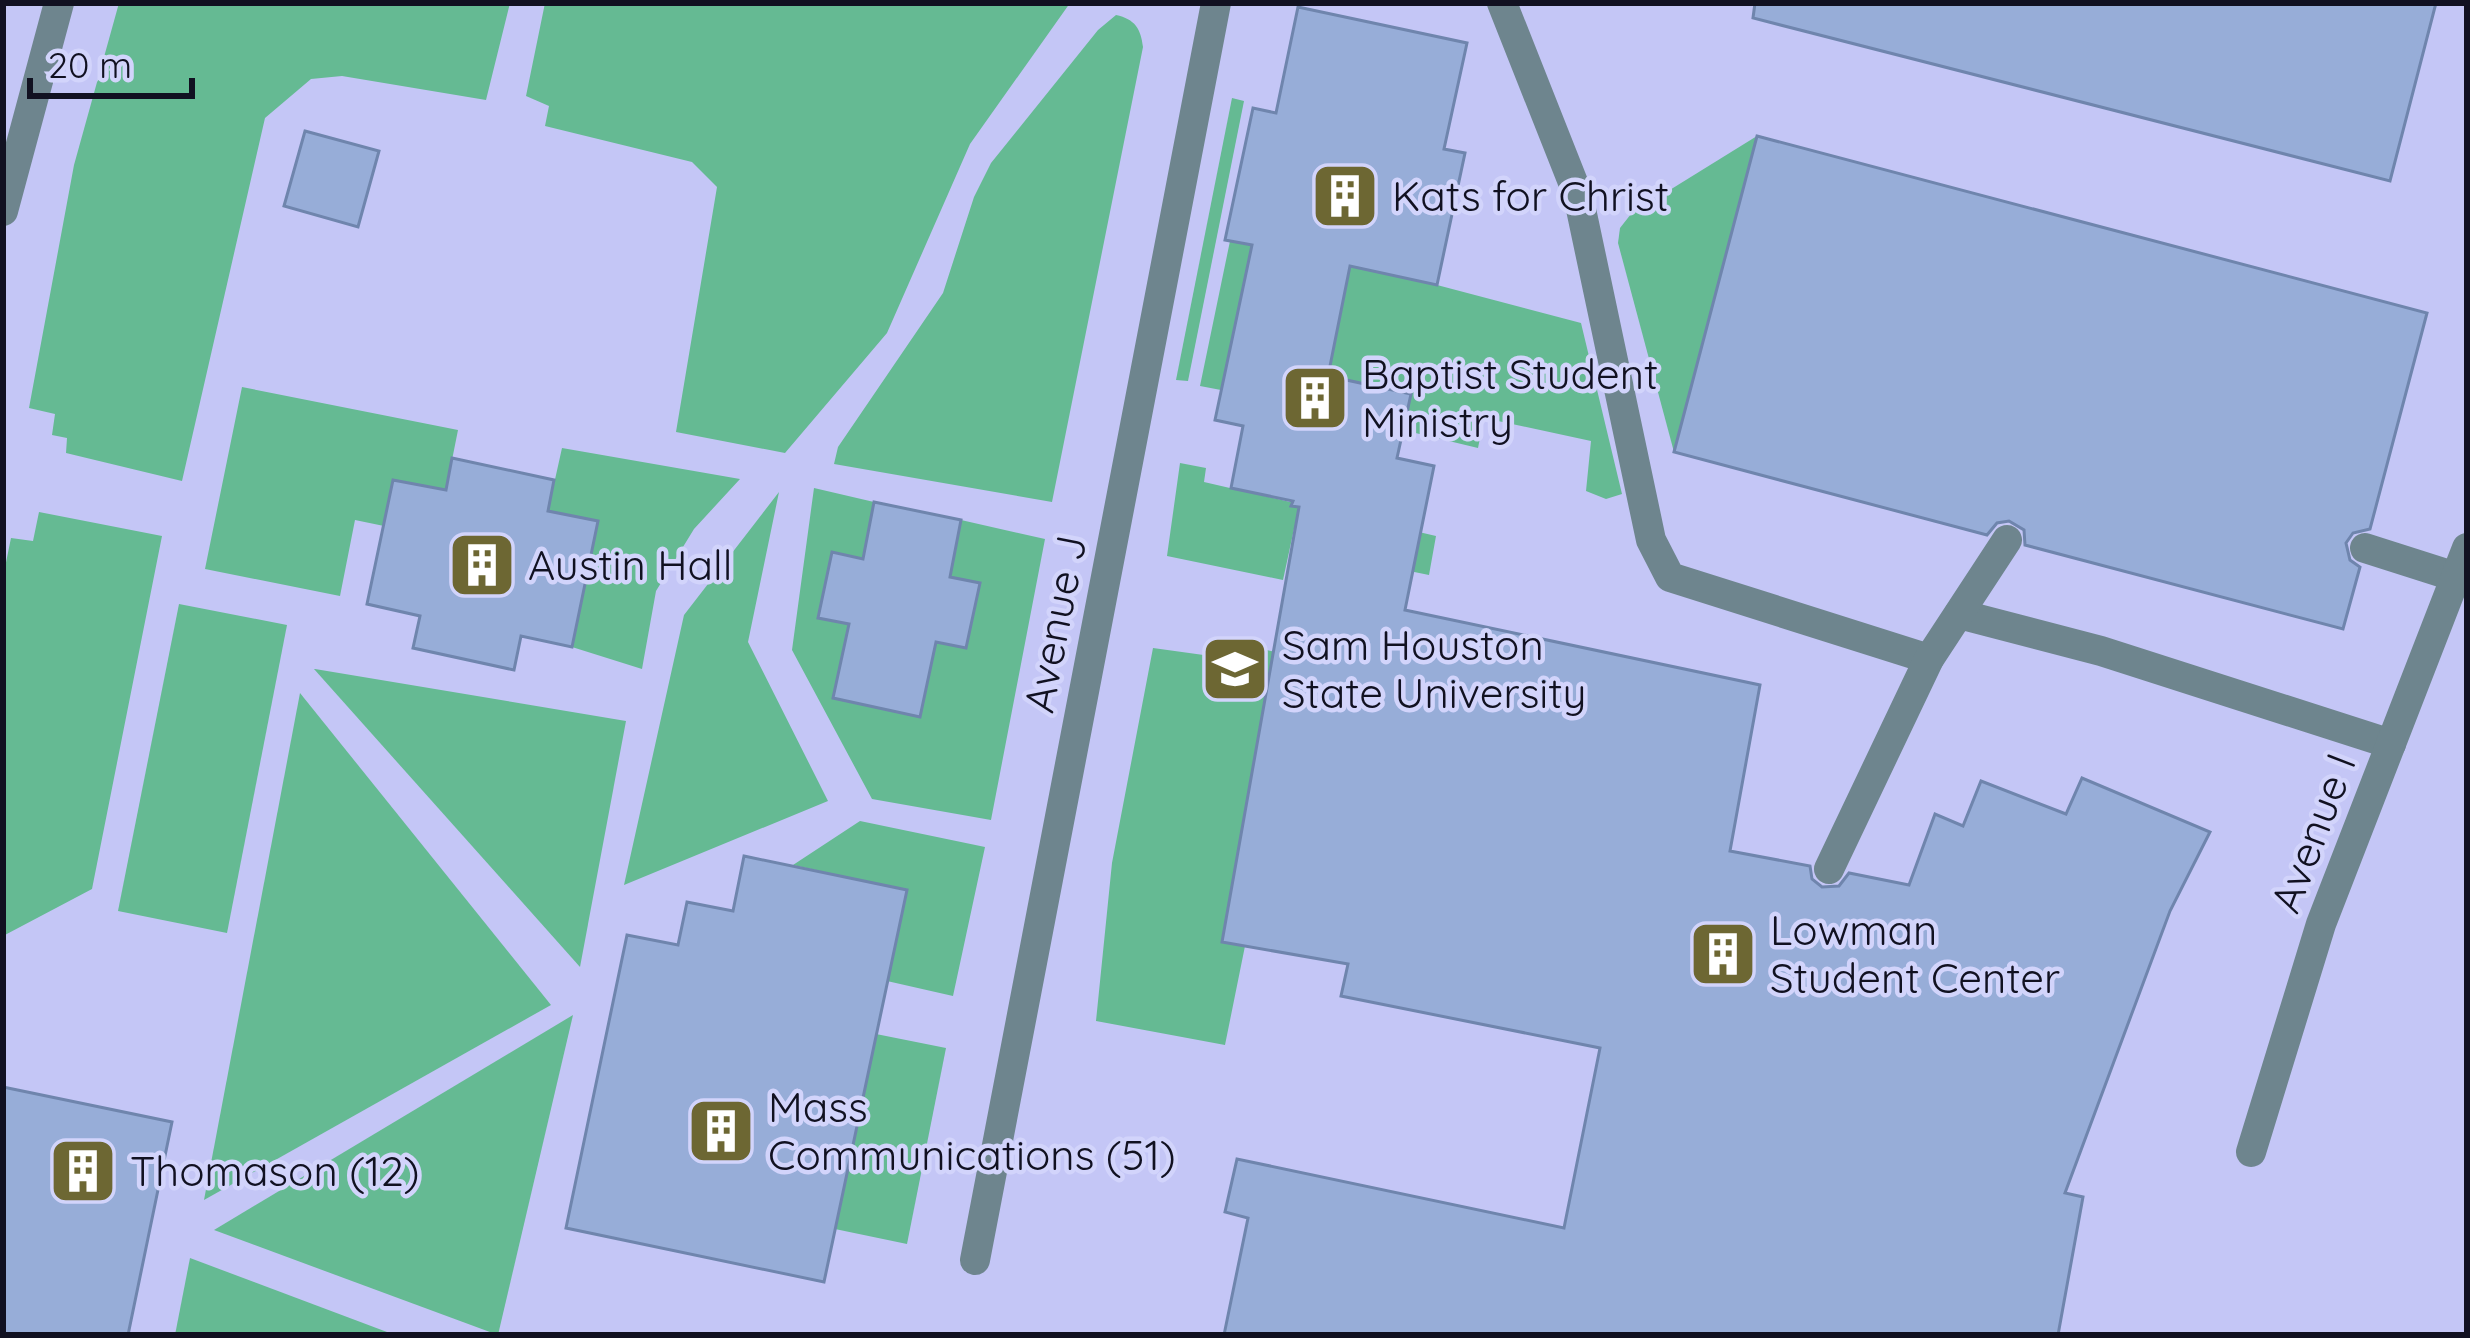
<svg xmlns="http://www.w3.org/2000/svg" width="2470" height="1338" viewBox="0 0 2470 1338" font-family="Quicksand,sans-serif">
<style>
.green{fill:#65ba93}
.building{fill:#97add8;stroke:#6f85ad;stroke-width:3}
.lines{fill:none;stroke-linecap:round;stroke-linejoin:round}
.service{stroke:#6e858e;stroke-width:30}
.minor{stroke:#6e858e;stroke-width:30}
.labels{text-anchor:middle;stroke-width:9;stroke-linejoin:round;paint-order:stroke}
.poi-label{font-size:42px;fill:#111121;stroke:#d2d4fb;text-anchor:start}
.street-label{font-size:42px;fill:#111121;stroke:#d2d4fb}
</style>
<rect width="100%" height="100%" fill="#c4c6f6"/>
<g class="green">
<polygon points="119,3 510,3 486,100 342,76 311,79 265,118 182,481 66,453 67,438 52,435 55,414 29,408 74,165"/>
<polygon points="545,3 1070,3 970,144 887,333 785,453 676,432 717,187 692,162 545,126 549,106 526,96"/>
<path d="M1116,15C1135,19 1141,29 1143,47L1052,502L834,464L838,447L943,293L974,197L991,163L1098,30Z"/>
<polygon points="1232,98 1244,101 1188,381 1176,380"/>
<polygon points="1757,136 1674,452 1618,243 1620,228 1631,214"/>
<polygon points="1230,241 1437,285 1581,323 1622,494 1606,499 1586,491 1591,441 1484,418 1478,448 1403,430 1410,394 1328,376 1345,286 1239,306 1221,390 1200,386"/>
<polygon points="242,387 458,430 446,490 393,480 384,526 355,520 340,596 205,569"/>
<polygon points="562,448 740,479 694,529 656,591 642,669 572,647 597,522 548,511"/>
<polygon points="1180,463 1206,468 1204,482 1436,536 1429,575 1375,564 1378,547 1294,529 1283,580 1167,556"/>
<polygon points="814,488 874,502 863,559 832,553 818,617 849,624 834,698 920,716 936,642 980,583 950,577 961,520 1045,539 991,820 872,799 792,650"/>
<polygon points="779,492 748,642 828,801 624,885 684,615"/>
<polygon points="39,512 162,536 92,889 3,936 3,577 11,538 33,541"/>
<polygon points="179,604 287,625 227,933 118,911"/>
<polygon points="1220,639 1275,652 1245,946 1225,1045 1096,1021 1112,863 1153,648 1218,657"/>
<polygon points="315,669 626,721 580,967 314,669"/>
<polygon points="300,693 551,1005 204,1200"/>
<polygon points="860,821 985,847 953,996 887,981 906,890 793,865"/>
<polygon points="573,1015 498,1335 214,1230"/>
<polygon points="876,1034 946,1048 907,1244 835,1229"/>
<polygon points="190,1258 395,1335 175,1335"/>
</g>
<g class="building">
<polygon points="1755,3 2436,3 2390,181 1753,18"/>
<polygon points="1298,7 1467,43 1444,149 1465,153 1437,285 1350,266 1328,376 1411,394 1397,458 1434,466 1405,610 1760,685 1730,851 1810,866 1812,879 1822,887 1839,886 1849,873 1909,885 1935,814 1963,826 1981,781 2066,814 2082,778 2210,832 2170,911 2065,1193 2083,1197 2058,1335 1224,1335 1248,1218 1225,1212 1237,1159 1564,1228 1600,1048 1341,996 1348,964 1222,942 1299,507 1291,506 1293,501 1231,488 1243,426 1215,420 1252,245 1225,240 1253,108 1276,113"/>
<polygon points="305,131 379,151 358,227 284,206"/>
<polygon points="1757,136 2427,313 2370,529 2353,533 2346,543 2350,560 2360,567 2343,629 2025,545 2024,530 2009,521 1997,523 1987,535 1674,452"/>
<polygon points="452,458 554,480 548,511 598,521 572,647 521,636 514,670 413,648 420,616 367,604 393,480 446,490"/>
<polygon points="874,502 961,520 950,577 980,583 966,648 936,642 920,717 833,698 849,624 818,618 832,552 863,559"/>
<polygon points="744,856 907,890 824,1282 566,1228 627,935 678,945 687,902 733,911"/>
<polygon points="3,1087 172,1122 128,1335 3,1335"/>
</g>
<g class="lines">
<g class="service">
<polyline points="1502,3 1578,195 1651,540 1670,577 1929,659"/>
<polyline points="3,211 59,3"/>
<polyline points="2365,548 2456,577"/>
<polyline points="1959,614 2101,651 2391,744"/>
<polyline points="1829,869 1929,659 2007,540"/>
</g>
<g class="minor">
<polyline points="2251,1152 2321,924 2467,548"/>
<polyline points="975,1260 1216,3"/>
</g>
</g>
<defs>
<symbol id="building-square" viewBox="-11 -11 22 22"><rect x="-9" y="-9" width="18" height="18" rx="4" fill="#6d6733" stroke="#d2d4fb"/><path d="M-4-6H4V6H1V3H-1V6H-4ZM-2.5-4.3h1.7v1.8h-1.7ZM.8-4.3h1.7v1.8H.8ZM-2.5-1h1.7V.8h-1.7ZM.8-1h1.7V.8H.8Z" fill="#fff"/></symbol>
<symbol id="university-square" viewBox="-11 -11 22 22"><rect x="-9" y="-9" width="18" height="18" rx="4" fill="#6d6733" stroke="#d2d4fb"/><path d="M0-5L7-2L0 1L-7-2ZM-4 1L0 2.5L4 1V4Q0 6-4 4Z" fill="#fff"/></symbol>
</defs>
<g fill-rule="evenodd">
<use href="#building-square" x="1307" y="158" width="76" height="76"/>
<use href="#building-square" x="1277" y="360" width="76" height="76"/>
<use href="#building-square" x="444" y="527" width="76" height="76"/>
<use href="#university-square" x="1197" y="631" width="76" height="76"/>
<use href="#building-square" x="1685" y="916" width="76" height="76"/>
<use href="#building-square" x="683" y="1093" width="76" height="76"/>
<use href="#building-square" x="45" y="1133" width="76" height="76"/>
</g>
<g class="labels">
<g class="poi-label">
<text x="1392" y="211">Kats for Christ</text>
<text x="1362" y="389">Baptist Student<tspan x="1362" dy="48">Ministry</tspan></text>
<text x="528" y="580">Austin Hall</text>
<text x="1282" y="660">Sam Houston<tspan x="1282" dy="48">State University</tspan></text>
<text x="1770" y="945">Lowman<tspan x="1770" dy="48">Student Center</tspan></text>
<text x="768" y="1122">Mass<tspan x="768" dy="48">Communications (51)</tspan></text>
<text x="130" y="1186">Thomason (12)</text>
</g>
<g class="street-label">
<text transform="translate(1055 624) rotate(-79)" y="15">Avenue J</text>
<text transform="translate(2313 833) rotate(-69)" y="15">Avenue I</text>
</g>
</g>
<rect width="2470" height="1338" fill="none" stroke="#111121" stroke-width="12"/>
<path d="M30 78v18h162v-18" fill="none" stroke="#111121" stroke-width="6"/>
<text x="48" y="78" font-size="36" fill="#111121" stroke="#d2d4fb" stroke-width="9" paint-order="stroke">20 m</text>
</svg>
